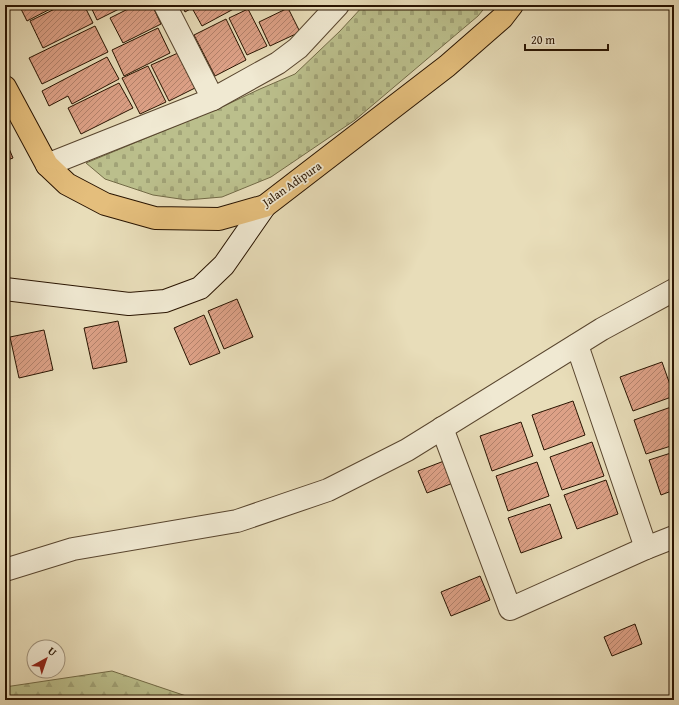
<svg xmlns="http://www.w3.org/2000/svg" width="679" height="705" viewBox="0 0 679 705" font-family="'Gentium Book Plus',serif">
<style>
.forest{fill:url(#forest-firs);stroke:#726a46}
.cemetery{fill:url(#cemetery-stones);stroke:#726a46}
.building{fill:url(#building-hatch);stroke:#291401}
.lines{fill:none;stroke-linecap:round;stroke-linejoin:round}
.street-casing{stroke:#59462f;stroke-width:24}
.secondary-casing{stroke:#291401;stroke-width:24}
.highway-casing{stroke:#291401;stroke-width:24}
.street{stroke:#f0e9d2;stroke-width:22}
.secondary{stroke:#f0e9d2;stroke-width:22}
.highway{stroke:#e4be7c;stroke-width:22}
.labels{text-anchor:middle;stroke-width:3.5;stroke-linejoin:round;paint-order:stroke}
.street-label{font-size:12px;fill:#291401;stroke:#f0e9d2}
</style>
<defs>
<pattern id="forest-firs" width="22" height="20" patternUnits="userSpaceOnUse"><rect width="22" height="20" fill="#bbbf8c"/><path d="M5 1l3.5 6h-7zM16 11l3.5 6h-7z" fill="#a1a377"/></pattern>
<pattern id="cemetery-stones" width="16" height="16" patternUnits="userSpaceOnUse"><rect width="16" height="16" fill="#bbbf8c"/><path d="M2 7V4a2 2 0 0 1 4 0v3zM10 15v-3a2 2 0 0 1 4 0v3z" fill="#a1a377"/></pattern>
<pattern id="building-hatch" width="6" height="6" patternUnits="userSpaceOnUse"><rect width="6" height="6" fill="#dda187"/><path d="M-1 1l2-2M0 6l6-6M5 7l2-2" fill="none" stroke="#b3826c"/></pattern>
</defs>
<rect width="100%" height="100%" fill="#e8ddb9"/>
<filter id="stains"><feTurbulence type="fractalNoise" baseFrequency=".005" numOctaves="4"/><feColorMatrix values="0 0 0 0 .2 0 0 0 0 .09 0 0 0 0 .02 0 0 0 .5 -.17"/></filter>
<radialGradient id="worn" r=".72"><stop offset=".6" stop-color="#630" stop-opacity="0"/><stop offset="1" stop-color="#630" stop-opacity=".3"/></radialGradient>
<polygon class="forest" points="112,671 198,700 5,700 5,687"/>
<polygon class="cemetery" points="364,5 487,5 478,16 355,120 271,177 222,197 187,200 153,195 105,179 86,163 224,106 260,89 295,74 340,31"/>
<g class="building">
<polygon points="19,5 58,5 27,21"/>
<polygon points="63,5 84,5 93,23 43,48 30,21"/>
<polygon points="90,5 127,5 97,20"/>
<polygon points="136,5 152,5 161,24 123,43 110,18"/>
<polygon points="182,5 241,5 202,26 192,8 185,12"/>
<polygon points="288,8 300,32 270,46 259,22"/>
<polygon points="248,9 267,46 247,55 229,18"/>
<polygon points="226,19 246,60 215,76 194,35"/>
<polygon points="95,26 108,52 42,84 29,58"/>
<polygon points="158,28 170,53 124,76 112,50"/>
<polygon points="178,53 195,88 169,101 151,65"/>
<polygon points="107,57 119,79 72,104 68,96 49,106 42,91"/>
<polygon points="148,66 166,102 140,114 122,78"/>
<polygon points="119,83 133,108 81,134 68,108"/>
<polygon points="5,139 13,158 5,161"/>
<polygon points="237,299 253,337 224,349 208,311"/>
<polygon points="204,315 220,353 190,365 174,328"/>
<polygon points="118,321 127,362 93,369 84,328"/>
<polygon points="44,330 53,370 19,378 10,337"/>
<polygon points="662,362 674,396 633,411 620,377"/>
<polygon points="573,401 585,435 544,450 532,415"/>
<polygon points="674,406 674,445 646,454 634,420"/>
<polygon points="521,422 533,456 492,471 480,436"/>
<polygon points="592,442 604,476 562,490 550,457"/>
<polygon points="674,452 674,490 661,495 649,460"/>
<polygon points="444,461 453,483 427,493 418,471"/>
<polygon points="537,462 549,496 508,511 496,476"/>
<polygon points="606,480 618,514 577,529 564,495"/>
<polygon points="550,504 562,538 521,553 508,518"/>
<polygon points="480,576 490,600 451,616 441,592"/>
<polygon points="635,624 642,644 612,656 604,637"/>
</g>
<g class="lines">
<defs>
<g id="street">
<polyline points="165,5 213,99"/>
<polyline points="47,165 213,99 278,63 298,48 338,5"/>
<polyline points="577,345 646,548"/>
<polyline points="442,428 510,609 646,548 674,537"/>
<polyline points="5,570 73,549 237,521 328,490 407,450 602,329 674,290"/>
</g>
<polyline id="secondary" points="5,289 129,304 165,301 200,288 224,265 265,206"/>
<polyline id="highway" points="5,87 47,165 67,184 105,204 155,218 219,219 265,206 447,66 502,18 512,5"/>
</defs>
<use href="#street" class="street-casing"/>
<use href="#secondary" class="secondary-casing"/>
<use href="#highway" class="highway-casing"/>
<use href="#street" class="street"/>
<use href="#secondary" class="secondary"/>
<use href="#highway" class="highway"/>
</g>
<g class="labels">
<g class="street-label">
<text transform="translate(292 184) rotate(-35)" y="4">Jalan Adipura</text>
</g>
</g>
<rect width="679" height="705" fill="none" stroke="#e8ddb9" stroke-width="20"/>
<rect x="6" y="6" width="667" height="693" fill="none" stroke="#291401" stroke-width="2"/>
<rect x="10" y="10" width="659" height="685" fill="none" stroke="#291401"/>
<g transform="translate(46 659) rotate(40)"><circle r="19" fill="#f0e9d2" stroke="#a0947e"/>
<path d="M0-3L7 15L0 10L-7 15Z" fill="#8f2418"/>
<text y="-6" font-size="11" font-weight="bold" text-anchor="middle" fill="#291401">U</text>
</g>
<path d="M525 44v6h83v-6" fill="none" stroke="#291401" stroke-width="2"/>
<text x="531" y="44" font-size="12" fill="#291401" stroke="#f0e9d2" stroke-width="3" paint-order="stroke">20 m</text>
<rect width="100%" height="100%" filter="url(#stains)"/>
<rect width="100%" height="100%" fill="url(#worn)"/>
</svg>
